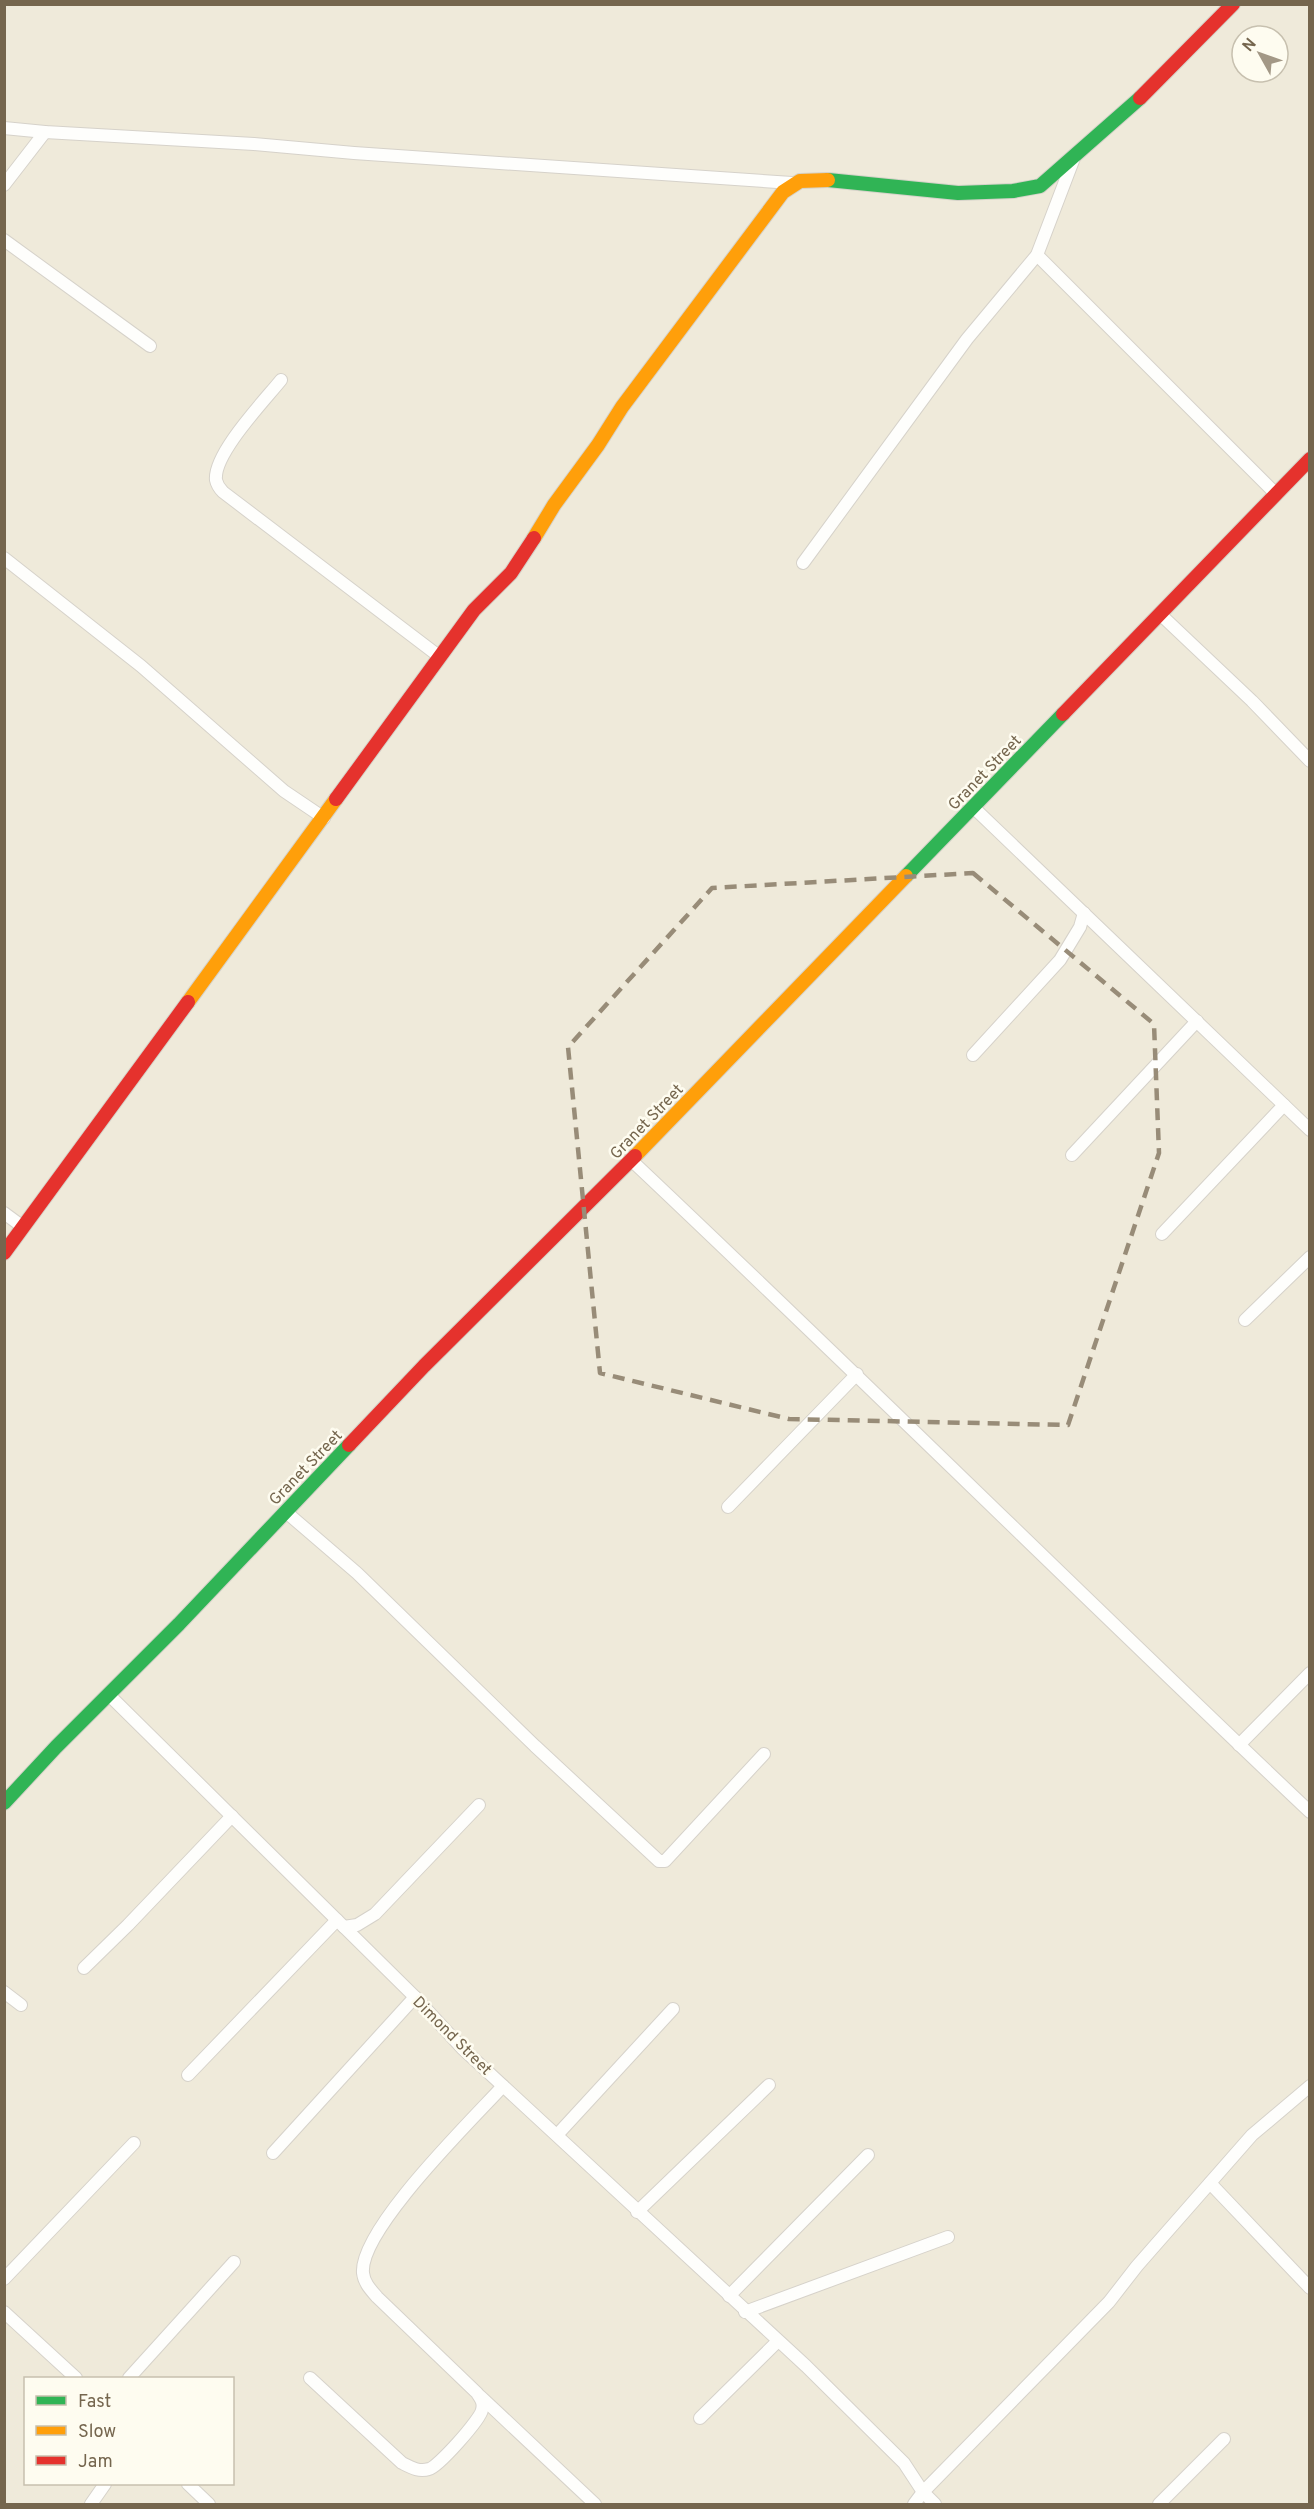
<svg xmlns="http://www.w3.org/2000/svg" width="1314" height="2509" viewBox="0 0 1314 2509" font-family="Overpass,sans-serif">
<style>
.residential{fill:#efeada;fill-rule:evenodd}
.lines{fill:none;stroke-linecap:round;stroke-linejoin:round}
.street-casing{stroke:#d6d2ca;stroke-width:14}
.fast-casing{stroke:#d5d2c9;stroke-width:16}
.slow-casing{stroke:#d5d2c9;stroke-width:16}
.jam-casing{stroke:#d5d2c9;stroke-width:16}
.street{stroke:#fefefc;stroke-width:12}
.fast{stroke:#30b455;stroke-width:14}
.slow{stroke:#ff9f0a;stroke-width:14}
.jam{stroke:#e5322d;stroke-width:14}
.marked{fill:none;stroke:#988c78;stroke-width:4.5;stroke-dasharray:12 8;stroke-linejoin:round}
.labels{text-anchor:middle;stroke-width:5;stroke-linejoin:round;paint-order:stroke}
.street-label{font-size:16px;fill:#75664e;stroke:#fefcf0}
</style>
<rect width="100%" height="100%" fill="#f8f6ed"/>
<path class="residential" d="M5,5H1309V2504H5ZM1242,36H1278V72H1242ZM26,2378H232V2484H26Z"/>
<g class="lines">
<defs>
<g id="street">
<polyline points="4,128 45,132 254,144 354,153 792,183"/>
<polyline points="4,185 45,132"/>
<polyline points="4,240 150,346"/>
<polyline points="1037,255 1276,494"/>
<path d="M281,380C265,400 213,454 216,480C217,485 220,489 223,492L440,657"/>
<polyline points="4,558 141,666 284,791 324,818"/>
<polyline points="803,563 967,339 1037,255 1074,158"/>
<polyline points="1160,614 1252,701 1310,761"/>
<polyline points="973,807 1310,1130"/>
<polyline points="973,1055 1060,960 1080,927 1084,913"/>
<polyline points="1072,1155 1197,1021"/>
<path d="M631,1160C859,1375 1082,1596 1310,1812"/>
<polyline points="4,1213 23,1227"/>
<polyline points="1162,1234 1284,1105"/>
<polyline points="1245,1320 1310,1257"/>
<polyline points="728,1507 857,1374"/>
<polyline points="286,1512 357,1573 535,1746 659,1861 665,1861 764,1754"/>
<polyline points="109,1695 415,1997 462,2048 806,2366 904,2463 923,2492 935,2504"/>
<polyline points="1239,1745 1310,1673"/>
<polyline points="344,1927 357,1925 375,1914 479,1805"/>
<polyline points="84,1968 128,1925 232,1816"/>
<polyline points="4,1992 21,2005"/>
<polyline points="188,2075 337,1920"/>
<polyline points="557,2135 673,2009"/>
<polyline points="273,2153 415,1997"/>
<polyline points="1210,2183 1310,2288"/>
<polyline points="637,2212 769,2085"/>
<polyline points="4,2279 134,2143"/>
<polyline points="729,2296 868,2155"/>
<polyline points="4,2312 76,2378"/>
<polyline points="745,2312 948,2237"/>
<polyline points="129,2378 234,2262"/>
<path d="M310,2378L402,2463C412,2468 419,2472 429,2469C438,2467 480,2420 482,2410C484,2403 481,2399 477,2393L377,2297C371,2290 364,2283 363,2273C359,2230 472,2120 503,2086"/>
<polyline points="480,2396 595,2504"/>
<polyline points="700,2418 778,2341"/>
<polyline points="188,2484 209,2504"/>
<polyline points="91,2504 105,2484"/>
<polyline points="914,2504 923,2492 1109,2302 1137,2266 1252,2135 1310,2086"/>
<polyline points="1159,2504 1224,2439"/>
</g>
<g id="fast">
<polyline points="828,180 958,193 1013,191 1040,186 1140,98"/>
<polyline points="906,876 1063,714"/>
<polyline points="4,1803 56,1747 179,1624 349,1445"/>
</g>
<g id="slow">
<polyline points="534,538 554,505 598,445 622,407 783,192 800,181 828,180"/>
<polyline points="188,1002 336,799"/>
<polyline points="635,1156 906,876"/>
</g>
<g id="jam">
<polyline points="1140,98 1233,4"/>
<polyline points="1063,714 1310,459"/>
<polyline points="336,799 474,610 511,573 534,538"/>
<polyline points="4,1253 188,1002"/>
<polyline points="349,1445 424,1366 635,1156"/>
</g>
</defs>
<use href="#street" class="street-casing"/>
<use href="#fast" class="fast-casing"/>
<use href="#slow" class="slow-casing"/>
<use href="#jam" class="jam-casing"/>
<use href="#street" class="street"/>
<use href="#fast" class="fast"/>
<use href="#slow" class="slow"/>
<use href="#jam" class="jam"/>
</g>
<path class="marked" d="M973,873L1154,1024L1159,1153L1068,1425L789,1419L600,1373L568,1047L712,888Z"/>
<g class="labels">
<g class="street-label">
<text transform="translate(984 772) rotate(-46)" y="6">Granet Street</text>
<text transform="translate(646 1121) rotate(-46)" y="6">Granet Street</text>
<text transform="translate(305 1467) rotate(-46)" y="6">Granet Street</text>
<text transform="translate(453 2035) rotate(45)" y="6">Dimond Street</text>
</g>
</g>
<rect width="1314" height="2509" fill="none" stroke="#75664e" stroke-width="12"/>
<rect x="24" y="2377" width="210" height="108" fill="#fefcf0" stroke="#c7c0af" stroke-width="1.5"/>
<rect x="36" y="2396" width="30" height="9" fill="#30b455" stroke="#c7c0af" stroke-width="1.5"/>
<text x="78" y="2407" font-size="18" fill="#75664e">Fast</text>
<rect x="36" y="2426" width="30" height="9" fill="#ff9f0a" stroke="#c7c0af" stroke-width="1.5"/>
<text x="78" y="2437" font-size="18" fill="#75664e">Slow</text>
<rect x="36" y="2456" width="30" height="9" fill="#e5322d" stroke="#c7c0af" stroke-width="1.5"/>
<text x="78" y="2467" font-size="18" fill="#75664e">Jam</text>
<g transform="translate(1260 54) rotate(310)"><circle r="28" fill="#fefcf0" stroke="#c7c0af" stroke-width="1.5"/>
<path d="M0-4.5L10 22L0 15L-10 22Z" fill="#a39886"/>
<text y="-9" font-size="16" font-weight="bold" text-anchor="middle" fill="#75664e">N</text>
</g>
</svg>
